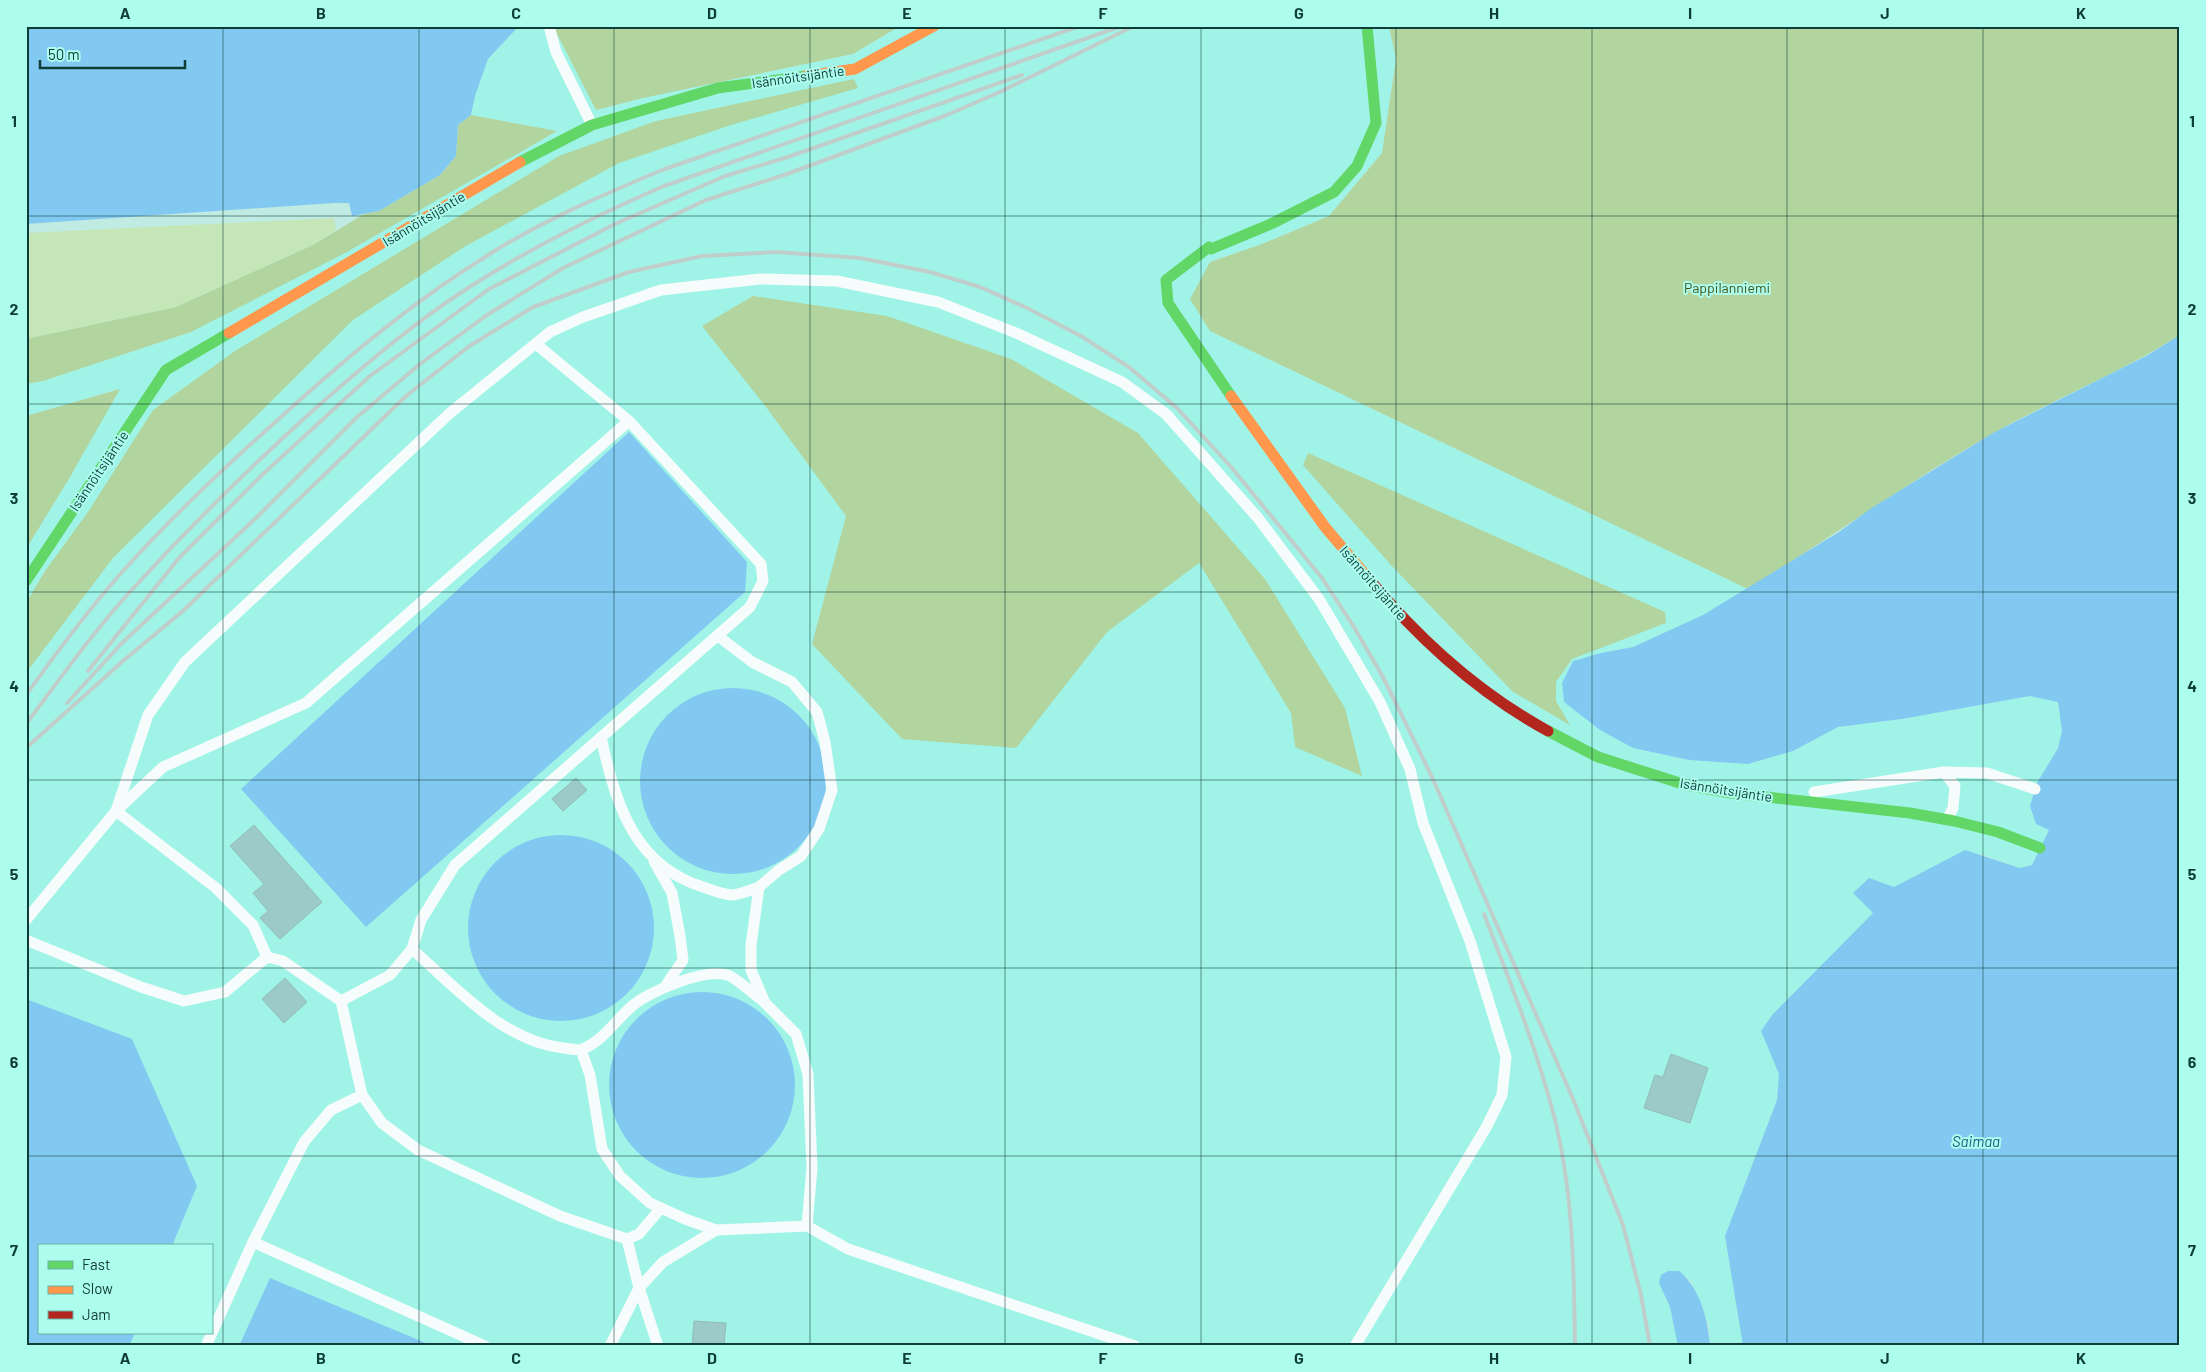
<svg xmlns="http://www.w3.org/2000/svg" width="2206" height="1372" viewBox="0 0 2206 1372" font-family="Barlow,sans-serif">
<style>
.built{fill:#a0f4e7;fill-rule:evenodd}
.green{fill:#c5e7b8}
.forest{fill:#b2d49f}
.water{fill:#82c9f1}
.building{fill:#9bcac9;stroke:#92bcba}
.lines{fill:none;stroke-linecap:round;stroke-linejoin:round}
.lane{stroke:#f5fcfb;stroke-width:11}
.fast{stroke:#63d668;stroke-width:11}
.slow{stroke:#ff974d;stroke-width:11}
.jam{stroke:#b3261e;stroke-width:11}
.rail{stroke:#c0cecb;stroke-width:4}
.grid{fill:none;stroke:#0e3d37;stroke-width:1;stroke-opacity:0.55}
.labels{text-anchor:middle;stroke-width:4;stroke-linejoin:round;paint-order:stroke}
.street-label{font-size:14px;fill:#0e3d37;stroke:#adfdef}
.park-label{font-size:14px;fill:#445414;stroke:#adfdef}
.water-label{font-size:15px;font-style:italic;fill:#1d5981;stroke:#adfdef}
.neatline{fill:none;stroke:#0e3d37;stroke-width:2}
.grid-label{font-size:16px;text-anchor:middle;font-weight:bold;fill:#0e3d37}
</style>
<rect width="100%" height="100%" fill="#bfebe3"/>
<path class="built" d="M519,26H553L597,110L643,98L853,54L900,26H1389L1396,59L1382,153L1329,216L1262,244L1210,262V331L1748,589L1703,615L1633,647L1601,653L1574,661L1633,748L1689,760L1748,764L1793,751L1838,727L1902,719L2030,696L2058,702L2062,731L2058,748L2037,783L2030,806L2049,830L2032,865L2020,868L1982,854L1928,869L1894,887L1874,913L1773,1014L1772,1053L1780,1074L1777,1100L1725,1236L1743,1346H1710L1709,1325L1691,1281L1678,1271L1659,1283L1670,1307L1678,1346H26V549L70,477L119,389L26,416V384L43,381L191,332L556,131L471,115L475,96L488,59ZM39,1246H211V1333H39Z"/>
<polygon class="green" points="334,218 336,230 313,245 176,307 26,339 26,233"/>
<g class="forest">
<polygon points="556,26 900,26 853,54 643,98 596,110 554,28"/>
<path d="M1389,26H2180V335C2120,373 2053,399 1992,434C1908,482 1830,538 1748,589L1210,331L1190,299L1210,262L1262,244L1329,216L1382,153L1396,59Z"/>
<polygon points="854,79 858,88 731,125 619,163 464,247 353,320 113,558 26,673 26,603 45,571 88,512 153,410 235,351 559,156 656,121"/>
<polygon points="471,115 557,131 347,252 191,332 43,381 26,384 26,339 176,307 313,245 364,214 379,211 440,175 456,156 458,125"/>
<polygon points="753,296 887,316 1011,359 1138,433 1265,579 1345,708 1362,776 1295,747 1291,713 1199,563 1107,632 1016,748 902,739 812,644 846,516 766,407 702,326"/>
<polygon points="120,389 70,477 26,549 26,416"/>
<polygon points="1308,453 1665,612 1666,623 1572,659 1556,682 1556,701 1570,725 1513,692 1391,565 1303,465"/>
</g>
<g class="water">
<polygon points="26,26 519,26 488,59 475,96 471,115 458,125 456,156 440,175 379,211 352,216 349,203 334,203 26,224"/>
<polygon points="2180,335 2180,1346 1743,1346 1725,1236 1777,1100 1779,1074 1761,1031 1773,1014 1873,913 1853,893 1869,878 1894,887 1965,850 2020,868 2032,865 2049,830 2036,824 2030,806 2037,783 2058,748 2062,731 2058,702 2030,696 1902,719 1838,727 1793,751 1748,764 1689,760 1633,748 1600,730 1564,702 1562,683 1573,661 1601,653 1633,647 1703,615 1839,532 1870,509 1993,433 2146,356"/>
<polygon points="629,432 747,562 745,592 366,927 241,789"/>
<circle cx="733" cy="781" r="93"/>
<circle cx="561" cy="928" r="93"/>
<circle cx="702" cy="1085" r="93"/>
<polygon points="26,999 132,1039 197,1186 172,1246 39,1246 39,1333 135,1333 129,1346 26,1346"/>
<path d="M1668,1271H1679C1700,1288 1708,1319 1710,1346H1678L1670,1307L1659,1283L1661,1275Z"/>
<polygon points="270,1278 433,1346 239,1346"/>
</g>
<g class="building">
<polygon points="576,778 587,790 563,811 552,799"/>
<polygon points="254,825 322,902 280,939 260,918 268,911 253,893 264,884 230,846"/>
<polygon points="285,978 307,1002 284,1023 262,999"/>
<polygon points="1671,1054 1708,1068 1690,1123 1644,1108 1655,1075 1663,1077"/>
<polygon points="694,1321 726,1323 724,1346 692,1346"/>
</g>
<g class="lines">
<g class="lane">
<polyline points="549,26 556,52 592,125"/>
<polyline points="536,344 629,421"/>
<polyline points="718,636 752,662 792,682 817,712 825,742 832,790 819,829 801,856 779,870 759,887 751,945 751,970 765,1003 796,1034 808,1074 812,1168 807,1226 848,1249 1135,1346"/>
<path d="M601,737C614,796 630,858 692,883C704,887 721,895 733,895C741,894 751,890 759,887"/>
<polyline points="1944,772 1955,786 1953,808 1948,818"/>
<polyline points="1814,792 1944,772 1987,773 2035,789"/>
<polyline points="654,861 672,893 680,936 683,960 666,985"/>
<polyline points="26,920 116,811 163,767 306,703 629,421 761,564 763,581 750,607 455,865 421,920 412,949 390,975 341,1001 362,1095 331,1110 304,1142 253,1242"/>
<polyline points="26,940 141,987 184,1001 225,992 267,957 283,961 341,1001"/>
<path d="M412,949C455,987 503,1041 563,1048C568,1048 577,1051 582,1049C601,1043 616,1020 631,1007C647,992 708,966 730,976C741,982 753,994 763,1001"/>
<polyline points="267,957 253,925 216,888 116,811 148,715 185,662 450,413 550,332 583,317 661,290 760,279 837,281 938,302 1016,333 1122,382 1166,414 1258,518 1319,599 1380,702 1410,769 1423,823 1470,941 1506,1057 1502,1095 1487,1126 1355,1346"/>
<polyline points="581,1050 590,1075 602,1149 620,1176 650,1203 685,1219 716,1230"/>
<polyline points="362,1095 382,1123 418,1150 560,1216 627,1239 639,1234 661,1208"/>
<polyline points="627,1239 639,1288 658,1346"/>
<polyline points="206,1346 253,1242 485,1346"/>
<polyline points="610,1346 639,1288 663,1262 716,1230 807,1226"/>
</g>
<g class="fast">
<polyline points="520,162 592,125 718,88 806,76"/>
<polyline points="1231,396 1168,303 1166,280 1209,247 1211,249 1273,223 1334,192 1357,166 1376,123 1367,26"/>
<polyline points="26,581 166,370 229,333"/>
<polyline points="1548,731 1598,757 1686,785 1731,793 1910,813 1954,821 1998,832 2040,848"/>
</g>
<g class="slow">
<polyline points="806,76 855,69 934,26"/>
<polyline points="229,333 520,162"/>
<polyline points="1231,396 1325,527 1368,578"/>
</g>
<path class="jam" d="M1368,578C1418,638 1480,694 1548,731"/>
<g class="rail">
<polyline points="88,671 179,558 262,475 370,376 489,289 615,224 725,176 788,157 1022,75"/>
<path d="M26,695C60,648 94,602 133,560C179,510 230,462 281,417C347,357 416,299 493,252C546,219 605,194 662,170L1080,26"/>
<polyline points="67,703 121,644 256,518 357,417 420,364 487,315 563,268 706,200 787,174 947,115 1002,91 1134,26"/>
<path d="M26,724C59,680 91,635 128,594C188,528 252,465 318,406C366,364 415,322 468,288C530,248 597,215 664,186L1119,27"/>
<polyline points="26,748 123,661 184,610 406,396 468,347 533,307 629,272 702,256 776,252 860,258 930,272 980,287 1027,308 1081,336 1129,367 1177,408 1232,468 1322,578 1354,627 1384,679 1432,777 1573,1099 1623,1225 1641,1295 1650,1346"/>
<path d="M1484,914C1509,979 1535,1044 1553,1112C1573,1188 1574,1267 1575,1346"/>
</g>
</g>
<path class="grid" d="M223,26V1346M419,26V1346M614,26V1346M810,26V1346M1005,26V1346M1201,26V1346M1396,26V1346M1592,26V1346M1787,26V1346M1983,26V1346M26,216H2180M26,404H2180M26,592H2180M26,780H2180M26,968H2180M26,1156H2180"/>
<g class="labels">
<g class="street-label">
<text transform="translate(798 77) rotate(-8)" y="5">Isännöitsijäntie</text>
<text transform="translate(424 219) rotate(-31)" y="5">Isännöitsijäntie</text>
<text transform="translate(99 471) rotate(-56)" y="5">Isännöitsijäntie</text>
<text transform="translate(1373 583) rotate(49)" y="5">Isännöitsijäntie</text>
<text transform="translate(1726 790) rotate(9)" y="5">Isännöitsijäntie</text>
</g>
<g class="park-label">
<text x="1727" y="293">Pappilanniemi</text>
</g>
<g class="water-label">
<text x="1976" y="1147">Saimaa</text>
</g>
</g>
<rect width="2206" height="1372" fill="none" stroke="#adfdef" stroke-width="55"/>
<rect x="38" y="1244" width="175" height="90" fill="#adfdef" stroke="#6db0a5"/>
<rect x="48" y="1261" width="25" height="8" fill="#63d668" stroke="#6db0a5"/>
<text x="82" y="1270" font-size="15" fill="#0e3d37">Fast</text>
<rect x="48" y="1286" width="25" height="8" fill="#ff974d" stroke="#6db0a5"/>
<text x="82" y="1294" font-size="15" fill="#0e3d37">Slow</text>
<rect x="48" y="1311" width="25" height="8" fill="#b3261e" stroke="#6db0a5"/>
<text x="82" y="1320" font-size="15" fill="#0e3d37">Jam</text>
<path d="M40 60v8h145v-8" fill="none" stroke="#0e3d37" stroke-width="2.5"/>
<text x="48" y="60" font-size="15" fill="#0e3d37" stroke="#adfdef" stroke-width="4" paint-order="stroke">50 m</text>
<rect x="28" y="28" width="2150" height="1316" class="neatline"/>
<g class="grid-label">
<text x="125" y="19">A</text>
<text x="321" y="19">B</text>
<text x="516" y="19">C</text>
<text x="712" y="19">D</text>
<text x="907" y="19">E</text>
<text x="1103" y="19">F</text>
<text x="1299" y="19">G</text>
<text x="1494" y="19">H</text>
<text x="1690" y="19">I</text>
<text x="1885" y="19">J</text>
<text x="2081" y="19">K</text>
<text x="14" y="127">1</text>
<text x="2192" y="127">1</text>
<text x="14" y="315">2</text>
<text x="2192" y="315">2</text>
<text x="14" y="504">3</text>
<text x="2192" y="504">3</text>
<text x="14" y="692">4</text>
<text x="2192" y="692">4</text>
<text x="14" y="880">5</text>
<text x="2192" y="880">5</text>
<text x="14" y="1068">6</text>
<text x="2192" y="1068">6</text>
<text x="14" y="1256">7</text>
<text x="2192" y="1256">7</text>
<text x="125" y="1364">A</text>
<text x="321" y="1364">B</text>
<text x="516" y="1364">C</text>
<text x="712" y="1364">D</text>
<text x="907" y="1364">E</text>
<text x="1103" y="1364">F</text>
<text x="1299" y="1364">G</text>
<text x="1494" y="1364">H</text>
<text x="1690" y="1364">I</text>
<text x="1885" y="1364">J</text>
<text x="2081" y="1364">K</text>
</g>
</svg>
